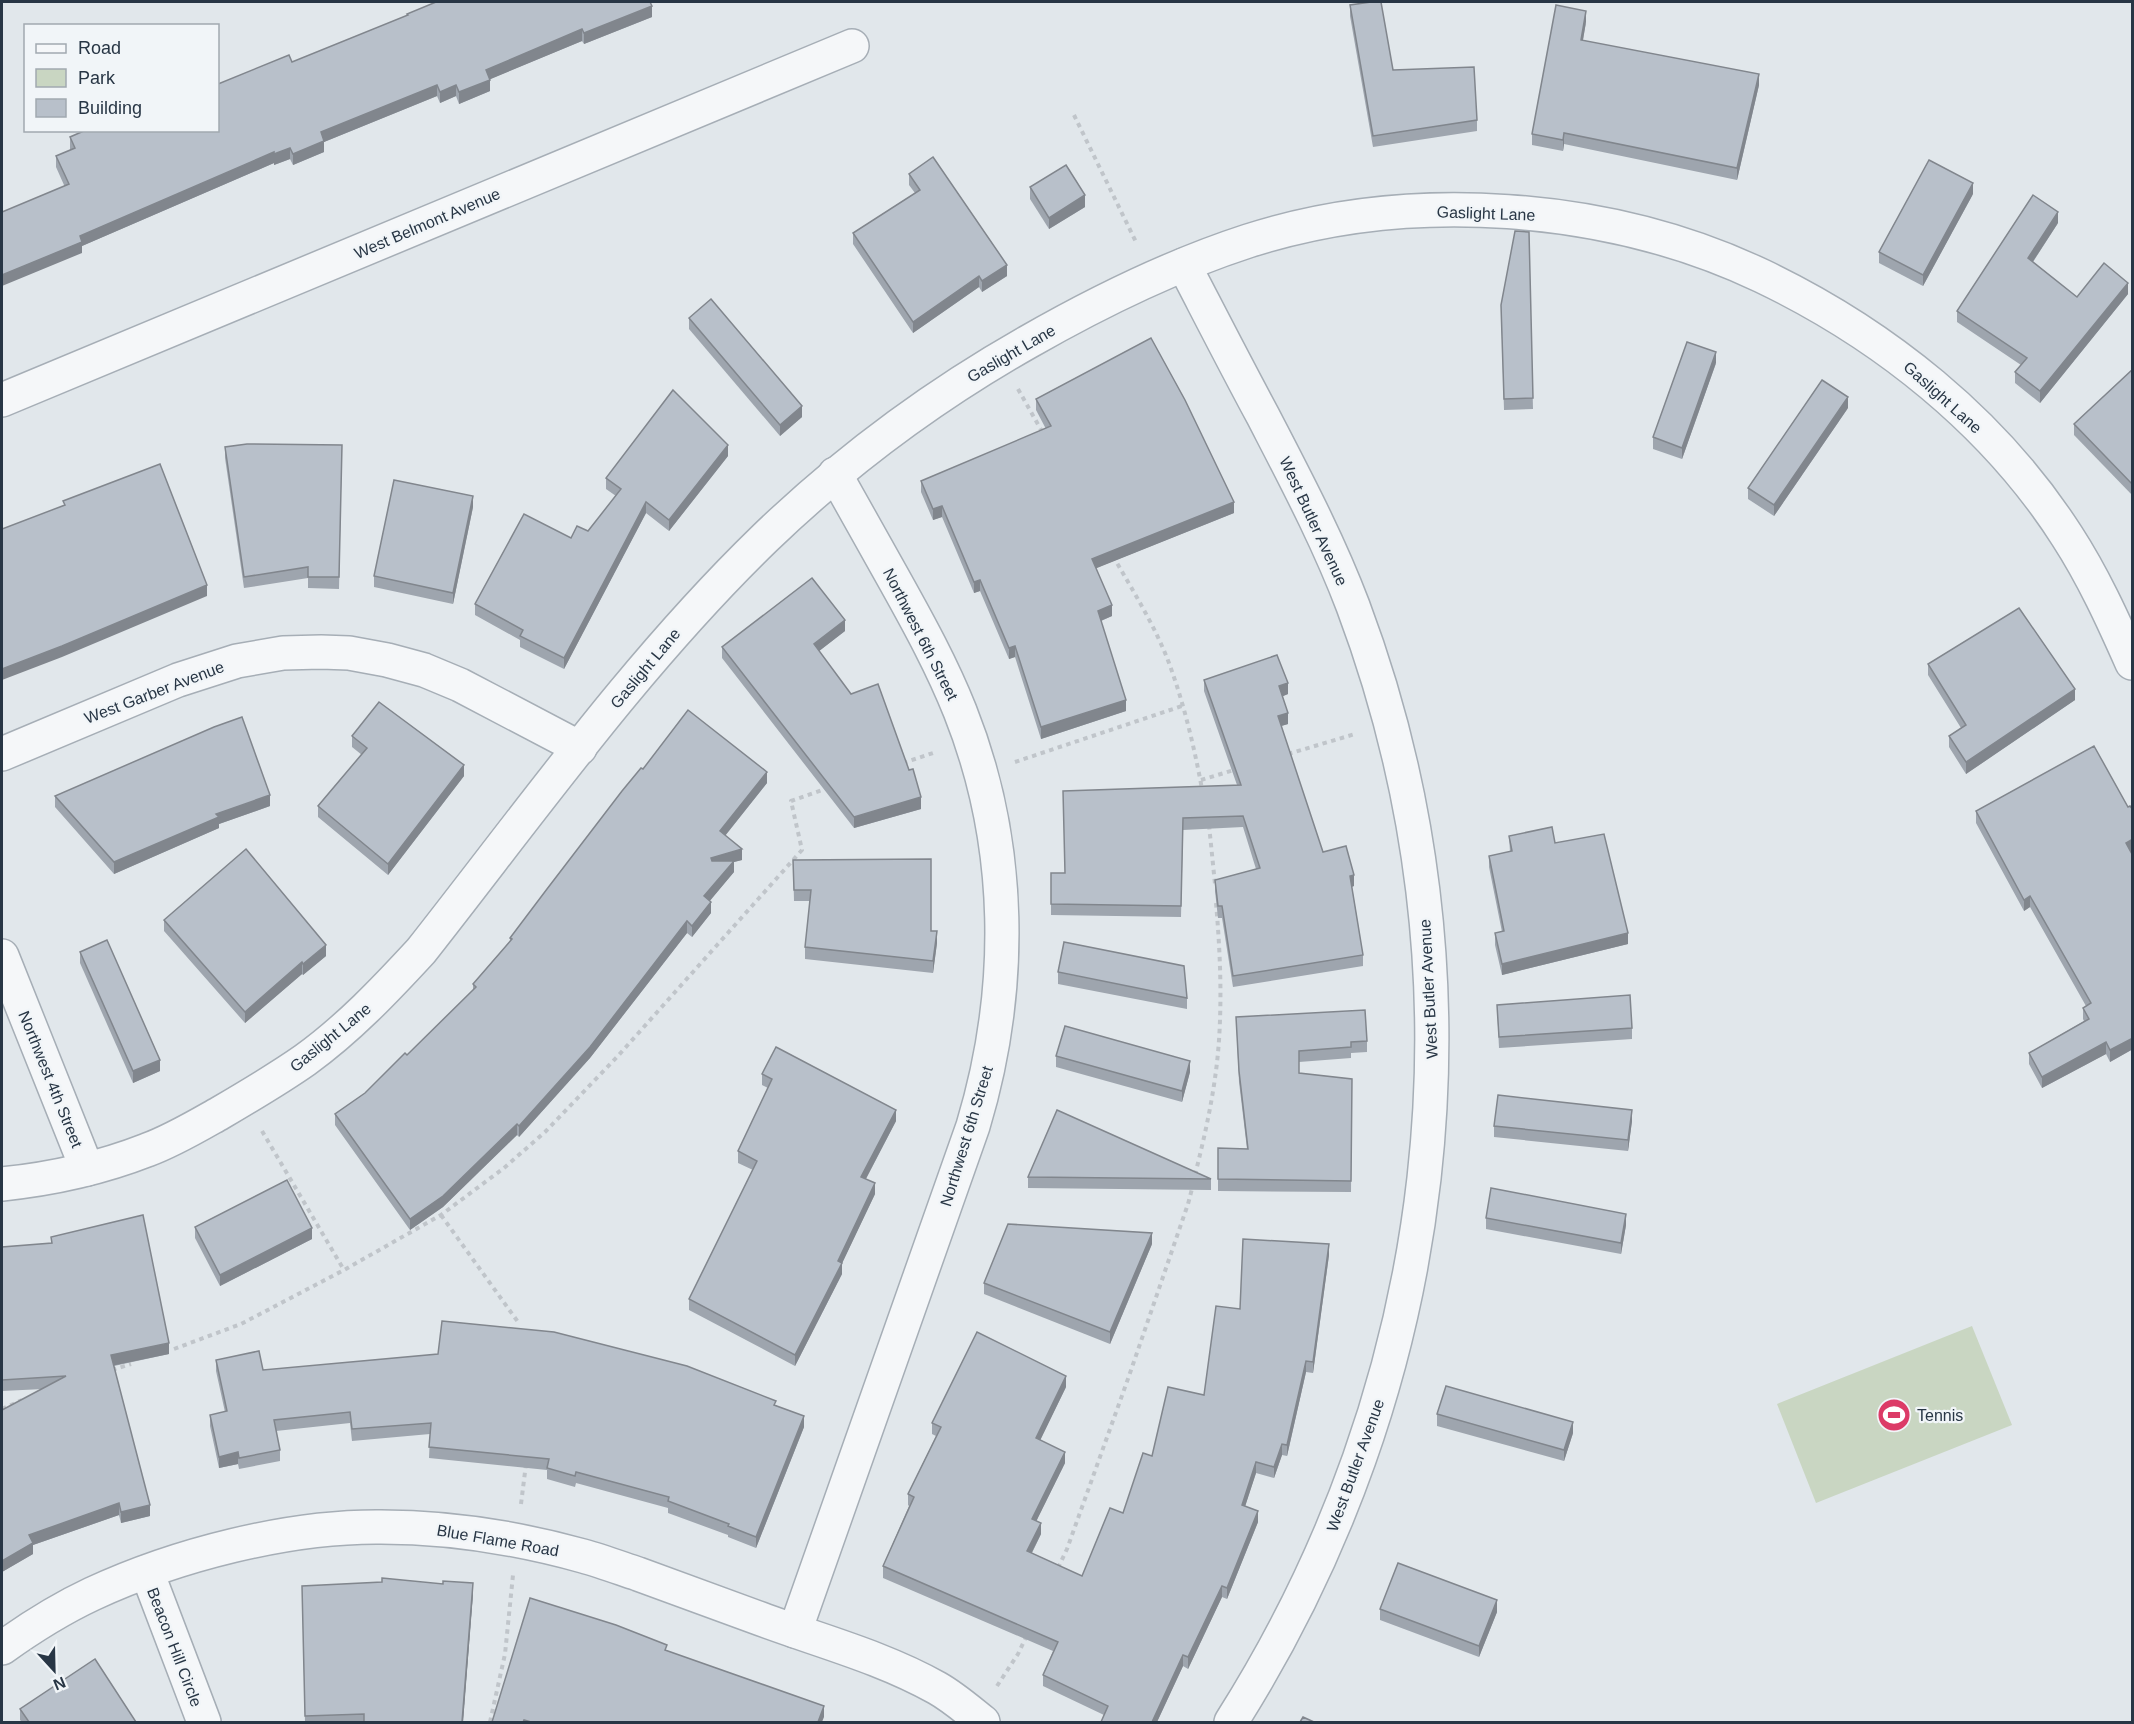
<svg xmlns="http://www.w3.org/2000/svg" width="2134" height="1724" viewBox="0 0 2134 1724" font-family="Helvetica,sans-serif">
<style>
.green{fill:#c9d6c2}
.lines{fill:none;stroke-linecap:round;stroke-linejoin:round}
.minor-casing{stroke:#a6aeb6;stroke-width:36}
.path{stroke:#c0c5ca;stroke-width:4;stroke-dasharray:4.5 4.5;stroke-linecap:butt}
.minor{stroke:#f5f7f9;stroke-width:33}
.wall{fill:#9ea5ae}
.shaded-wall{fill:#81868d}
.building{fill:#b8c0ca;stroke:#81868d;stroke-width:1.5}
.labels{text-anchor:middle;stroke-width:4.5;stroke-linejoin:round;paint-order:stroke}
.street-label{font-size:16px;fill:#283645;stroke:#f1f5f8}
.poi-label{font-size:16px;fill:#283645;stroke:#f1f5f8;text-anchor:start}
</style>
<rect width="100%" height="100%" fill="#e1e7eb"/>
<polygon class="green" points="1972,1326 2012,1425 1816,1503 1777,1404"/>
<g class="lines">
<defs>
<g id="minor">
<path d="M1184,265C1210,315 1236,366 1263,416C1295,478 1328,540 1353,606C1493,978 1443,1388 1231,1722"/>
<polyline points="2,400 852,46"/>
<polyline points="2,754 178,680 237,661 283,653 321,652 349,653 387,660 424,670 460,685 580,748"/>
<polyline points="2,956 87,1169"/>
<path d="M2,1184C51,1179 101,1168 147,1150C172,1141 197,1126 220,1113C249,1096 278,1079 305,1060C348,1029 385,990 421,951C532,810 636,663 765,538C846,460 931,397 1028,342C1098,302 1171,266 1248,241C1410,189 1608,203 1762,276C1883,334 1994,422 2067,536C2093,576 2113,620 2132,663"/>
<polyline points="147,1572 204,1722"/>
<path d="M795,1631L973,1126C1014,990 1013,844 960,711C942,666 919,624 895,581C875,545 855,509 835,474"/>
<path d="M2,1648C30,1628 60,1609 92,1594C176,1555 288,1526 381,1527C449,1527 518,1538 583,1556C601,1561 620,1568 638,1574C679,1589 720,1604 761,1619C820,1641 882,1657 937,1688C953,1697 968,1710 983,1722"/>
</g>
</defs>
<use href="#minor" class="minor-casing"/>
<g class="path">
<polyline points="1074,115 1137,244"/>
<polyline points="1018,389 1044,435"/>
<path d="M1113,556C1133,591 1155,626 1169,663C1184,704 1194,746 1202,789"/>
<polyline points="1288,754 1355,734"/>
<polyline points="1015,762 1182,706"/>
<polyline points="903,763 936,752"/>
<polyline points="1201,780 1234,770"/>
<polyline points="1209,825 1215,884"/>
<polyline points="262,1131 344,1270"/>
<path d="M1195,1175C1206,1131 1216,1086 1219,1040C1222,994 1220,949 1216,903"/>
<polyline points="441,1215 518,1322"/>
<polyline points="174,1349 241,1324 344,1270 441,1215 504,1168 545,1132 617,1057 802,850 791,801 828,788"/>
<polyline points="112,1370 131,1364"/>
<polyline points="2,1409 22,1400"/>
<polyline points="521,1504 526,1464"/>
<polyline points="1058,1568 1067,1549 1129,1376 1188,1204 1193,1185"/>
<polyline points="997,1686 1018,1654 1027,1635"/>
<polyline points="490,1722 505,1654 513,1575"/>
</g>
<use href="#minor" class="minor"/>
</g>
<g class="wall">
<polygon points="1350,5 1393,70 1477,120 1477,131 1373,147 1350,16"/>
<polygon points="407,14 652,17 584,44 582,41 490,79 490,91 459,104 456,96 440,103 437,96 324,142 324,152 293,165 290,159 274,165 274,163 82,246 82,253 64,185 56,167 56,156 70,150 70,137 292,62 407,16"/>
<polygon points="1586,22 1583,40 1759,85 1737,180 1564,144 1563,151 1532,145 1532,134"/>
<polygon points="909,174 1007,276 982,292 979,287 913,333 853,244 853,233 915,193 909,185"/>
<polygon points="1030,187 1085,207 1049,229 1030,199"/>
<polygon points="1973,194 1923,286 1879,263 1879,252"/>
<polygon points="2058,223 2033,262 2077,297 2128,294 2040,403 2015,383 2015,372 2021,365 1957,322 1957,311"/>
<polygon points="1529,232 1533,409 1504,410 1501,305"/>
<polygon points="689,318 802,417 780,436 689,329"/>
<polygon points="1716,363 1682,459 1653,449 1653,437"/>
<polygon points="2133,369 2133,496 2074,435 2074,424"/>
<polygon points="1036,399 1234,513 1096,568 1112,616 1101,621 1126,711 1041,739 1015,657 1009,659 980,591 974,593 942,517 933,520 921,492 921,481 1046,429 1036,410"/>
<polygon points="1848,408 1774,516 1748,499 1748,488"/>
<polygon points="342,445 339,589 308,588 308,578 244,588 225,458 225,447"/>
<polygon points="728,456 669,531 646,513 564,669 520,647 520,640 475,615 475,604 571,538 588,531 616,496 606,489 606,478"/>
<polygon points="473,507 453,604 374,587 374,576"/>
<polygon points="845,631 819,651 921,809 854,828 722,658 722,647"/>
<polygon points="1928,664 2075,700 1966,774 1949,747 1949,736 1961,728 1928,675"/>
<polygon points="1204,680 1288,694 1282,696 1288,724 1281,726 1323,852 1354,886 1352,887 1363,955 1363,966 1233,987 1222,918 1218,918 1215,891 1215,880 1256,869 1243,827 1183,830 1181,917 1051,915 1051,873 1065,873 1237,785 1204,691"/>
<polygon points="352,736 464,776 388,875 318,817 318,806 362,755 352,747"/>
<polygon points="643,769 767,783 725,836 742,860 734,862 734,872 709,901 711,913 692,937 687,933 590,1058 519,1137 517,1135 443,1207 410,1230 335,1125 335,1114 365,1093 407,1055 473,990 473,984 510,941 510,938"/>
<polygon points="55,796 270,806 219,824 219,828 114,874 55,807"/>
<polygon points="2128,807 2133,810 2133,851 2130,852 2133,856 2133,1049 2110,1062 2106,1054 2042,1088 2029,1064 2029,1053 2084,1021 2083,1019 2083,1008 2086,1006 2030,907 2024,911 1976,823 1976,811"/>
<polygon points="1509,836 1555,843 1628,944 1502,975 1495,945 1495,933 1502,932 1489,867 1489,856 1510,852"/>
<polygon points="793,860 931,931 937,943 933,973 805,959 805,947 810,901 794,901"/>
<polygon points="164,920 326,956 303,975 302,974 245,1023 164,931"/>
<polygon points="80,952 160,1071 133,1083 80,963"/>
<polygon points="1058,972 1187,998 1187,1009 1058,984"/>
<polygon points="1497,1005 1632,1028 1632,1039 1499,1048"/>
<polygon points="1236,1017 1367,1041 1367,1052 1351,1053 1351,1058 1299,1062 1299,1073 1352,1079 1351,1192 1218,1191 1218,1148 1247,1149 1239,1082"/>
<polygon points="1056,1056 1190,1072 1182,1102 1056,1067"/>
<polygon points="762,1074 896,1121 866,1179 875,1194 842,1263 842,1274 795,1366 689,1310 689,1299 753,1170 738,1163 738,1151 768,1088 762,1085"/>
<polygon points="1632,1121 1628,1151 1494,1137 1494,1126"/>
<polygon points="1028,1177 1211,1179 1211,1190 1028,1188"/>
<polygon points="1486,1218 1626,1225 1621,1254 1486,1229"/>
<polygon points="195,1227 312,1239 220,1286 195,1238"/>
<polygon points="51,1237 169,1354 114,1366 150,1516 121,1523 119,1515 33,1545 33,1554 2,1572 43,1389 2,1391 2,1247 51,1243"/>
<polygon points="1152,1244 1110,1344 984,1294 984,1283"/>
<polygon points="1329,1255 1313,1373 1306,1372 1287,1456 1282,1455 1274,1478 1256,1473 1245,1506 1258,1522 1227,1599 1222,1597 1188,1669 1183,1666 1157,1722 1101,1722 1104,1715 1043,1686 1043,1675 1053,1651 883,1578 883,1566 909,1506 908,1505 908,1494 936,1436 932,1434 932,1423 1066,1387 1040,1440 1065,1463 1036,1521 1041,1534 1032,1553 1082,1576 1123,1513 1152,1456 1204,1395 1240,1309"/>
<polygon points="216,1360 263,1370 776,1405 804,1427 756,1548 728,1537 728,1535 668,1513 668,1508 576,1483 575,1487 547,1479 547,1470 429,1458 430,1434 352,1441 350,1423 276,1431 280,1450 280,1461 239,1469 238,1464 219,1468 210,1426 210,1415 225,1412 216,1371"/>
<polygon points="1437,1414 1573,1433 1564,1461 1437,1426"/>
<polygon points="443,1584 473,1594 463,1722 305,1722 302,1586"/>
<polygon points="1380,1609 1497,1612 1479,1657 1380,1620"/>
<polygon points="20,1709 136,1722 22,1722 20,1720"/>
</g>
<g class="shaded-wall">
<polygon points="652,6 652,17 584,44 584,33"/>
<polygon points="1586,11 1586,22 1581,51 1581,40"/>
<polygon points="582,29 582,41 486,81 486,70"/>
<polygon points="1759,74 1759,85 1737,180 1737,168"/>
<polygon points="490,80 490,91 459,104 459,92"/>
<polygon points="437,85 437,96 324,142 324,152 293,165 293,154 321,132"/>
<polygon points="456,85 456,96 440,103 440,92"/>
<polygon points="1564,133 1564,144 1563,151 1563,140"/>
<polygon points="290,148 290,159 274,165 274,154"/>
<polygon points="274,152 274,163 82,246 82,253 2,286 2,275 80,236"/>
<polygon points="1973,183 1973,194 1923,286 1923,275"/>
<polygon points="1085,195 1085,207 1049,229 1049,218"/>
<polygon points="2058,212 2058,223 2028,269 2028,258"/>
<polygon points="1007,265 1007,276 982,292 982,281"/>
<polygon points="979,276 979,287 913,333 913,322"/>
<polygon points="2128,283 2128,294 2040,403 2040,391"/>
<polygon points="1716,352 1716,363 1682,459 1682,448"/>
<polygon points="1848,397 1848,408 1774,516 1774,505"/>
<polygon points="802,406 802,417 780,436 780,425"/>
<polygon points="728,445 728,456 669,531 669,520"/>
<polygon points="473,496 473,507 453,604 453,593"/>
<polygon points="646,502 646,513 564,669 564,658"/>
<polygon points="1234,502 1234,513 1092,570 1092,559"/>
<polygon points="942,506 942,517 933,520 933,509"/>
<polygon points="980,580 980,591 974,593 974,582"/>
<polygon points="207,585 207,596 62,657 2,680 2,669"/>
<polygon points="1112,605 1112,616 1098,622 1098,611"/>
<polygon points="845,620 845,631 814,655 814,644"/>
<polygon points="1015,646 1015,657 1009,659 1009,648"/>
<polygon points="1288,683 1288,694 1279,698 1279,686"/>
<polygon points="2075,689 2075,700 1966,774 1966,762"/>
<polygon points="1126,700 1126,711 1041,739 1041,727"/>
<polygon points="1288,713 1288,724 1278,727 1278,716"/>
<polygon points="464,765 464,776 388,875 388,864"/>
<polygon points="767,772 767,783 720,842 720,831"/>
<polygon points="270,795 270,806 219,824 219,828 114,874 114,862 216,814"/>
<polygon points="921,797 921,809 854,828 854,817"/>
<polygon points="2133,839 2133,851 2126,854 2126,843"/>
<polygon points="742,849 742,860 734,862 734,872 704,908 704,896 711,869 711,858"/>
<polygon points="1354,875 1354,886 1350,887 1350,876"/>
<polygon points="2030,896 2030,907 2024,911 2024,900"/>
<polygon points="711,902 711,913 692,937 692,926"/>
<polygon points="687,921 687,933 590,1058 519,1137 519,1126"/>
<polygon points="937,931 937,943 933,973 933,961"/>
<polygon points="1628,933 1628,944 1502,975 1502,964"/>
<polygon points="326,945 326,956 303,975 303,964"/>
<polygon points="302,962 302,974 245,1023 245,1012"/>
<polygon points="2133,1038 2133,1049 2110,1062 2110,1050"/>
<polygon points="2106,1042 2106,1054 2042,1088 2042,1077"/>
<polygon points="160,1060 160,1071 133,1083 133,1071"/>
<polygon points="1190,1061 1190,1072 1182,1102 1182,1091"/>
<polygon points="896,1110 896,1121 861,1188 861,1177"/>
<polygon points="1632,1110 1632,1121 1628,1151 1628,1140"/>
<polygon points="517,1124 517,1135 443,1207 410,1230 410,1219"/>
<polygon points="875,1183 875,1194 838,1272 838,1261"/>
<polygon points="1626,1214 1626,1225 1621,1254 1621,1243"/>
<polygon points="312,1228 312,1239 220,1286 220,1275"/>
<polygon points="1152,1233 1152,1244 1110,1344 1110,1332"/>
<polygon points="1329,1244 1329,1255 1313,1373 1313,1362"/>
<polygon points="842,1263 842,1274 795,1366 795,1355"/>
<polygon points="169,1343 169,1354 111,1366 111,1355"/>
<polygon points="1306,1361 1306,1372 1287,1456 1287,1445"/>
<polygon points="1066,1376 1066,1387 1036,1449 1036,1438"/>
<polygon points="804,1416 804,1427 756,1548 756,1537"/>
<polygon points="1573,1422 1573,1433 1564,1461 1564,1450"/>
<polygon points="1282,1444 1282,1455 1274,1478 1274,1467"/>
<polygon points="238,1452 238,1464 219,1468 219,1457"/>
<polygon points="1065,1452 1065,1463 1032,1530 1032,1519"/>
<polygon points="1256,1462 1256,1473 1242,1516 1242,1505"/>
<polygon points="119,1503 119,1515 33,1545 33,1554 2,1572 2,1561 29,1535"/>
<polygon points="150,1505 150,1516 121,1523 121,1512"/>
<polygon points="1258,1511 1258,1522 1227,1599 1227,1588"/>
<polygon points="1041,1523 1041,1534 1027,1562 1027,1551"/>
<polygon points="473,1583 473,1594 463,1722 462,1722"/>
<polygon points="1222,1586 1222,1597 1188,1669 1188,1657"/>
<polygon points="1497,1600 1497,1612 1479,1657 1479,1646"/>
<polygon points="1183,1655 1183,1666 1157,1722 1152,1722"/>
<polygon points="824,1706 824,1717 822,1722 818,1722"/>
</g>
<g class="building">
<polygon points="436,2 650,2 652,6 584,33 582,29 486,70 490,80 459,92 456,85 440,92 437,85 321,132 324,141 293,154 290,148 274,154 274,152 80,236 82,242 2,275 2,212 69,184 56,156 75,148 70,137 86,130 218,130 218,84 289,55 292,62 408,15 407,14"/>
<polygon points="1371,2 1381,2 1393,70 1474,67 1477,120 1373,136 1350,5"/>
<polygon points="1556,5 1586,11 1581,40 1759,74 1737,168 1564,133 1563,140 1532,134"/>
<polygon points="933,157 1007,265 982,281 979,276 913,322 853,233 920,190 909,174"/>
<polygon points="1929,160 1973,183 1923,275 1879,252"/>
<polygon points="1066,165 1085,195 1049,218 1030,187"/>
<polygon points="2033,195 2058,212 2028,258 2077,297 2104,263 2128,283 2040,391 2015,372 2027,358 1957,311"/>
<polygon points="1515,231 1529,232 1533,398 1504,399 1501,305"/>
<polygon points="711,299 802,406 780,425 689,318"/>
<polygon points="1151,338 1185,400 1234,502 1092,559 1112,605 1098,611 1126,700 1041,727 1015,646 1009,648 980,580 974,582 942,506 933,509 921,481 1051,426 1036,399"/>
<polygon points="1687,342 1716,352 1682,448 1653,437"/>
<polygon points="2133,369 2133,485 2074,424"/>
<polygon points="1822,380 1848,397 1774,505 1748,488"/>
<polygon points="673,390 728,445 669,520 646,502 564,658 520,636 523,630 475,604 524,514 571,538 577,526 588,531 621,489 606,478"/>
<polygon points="247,444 342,445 339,577 308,577 308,567 244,577 225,447"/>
<polygon points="160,464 207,585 62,646 2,669 2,529 65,505 63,501"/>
<polygon points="394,480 473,496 453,593 374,576"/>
<polygon points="812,578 845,620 814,644 851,694 878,684 909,770 913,769 921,797 854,817 722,647"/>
<polygon points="2019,608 2075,689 1966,762 1949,736 1966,725 1928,664"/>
<polygon points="1277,655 1288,683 1279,686 1288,713 1278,716 1323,852 1346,846 1354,875 1350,876 1363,955 1233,976 1222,906 1218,906 1215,880 1260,868 1243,816 1183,818 1181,906 1051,904 1051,873 1065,873 1063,791 1241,785 1204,680"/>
<polygon points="379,702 464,765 388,864 318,806 367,748 352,736"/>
<polygon points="688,710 767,772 720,831 742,849 711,858 712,861 734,861 704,896 711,902 692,926 687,921 590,1047 519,1126 517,1124 443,1196 410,1219 335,1114 365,1093 405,1053 407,1055 476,987 473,984 512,939 510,938 547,889 622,791 641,768 643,769"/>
<polygon points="242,717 270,795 216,814 219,817 114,862 55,796 214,727"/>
<polygon points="2094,746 2128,807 2130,806 2133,810 2133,839 2126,843 2133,856 2133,1038 2110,1050 2106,1042 2042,1077 2029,1053 2089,1019 2083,1008 2091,1003 2030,896 2024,900 1976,811"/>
<polygon points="1552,827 1555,843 1604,834 1628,933 1502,964 1495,933 1504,931 1489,856 1512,851 1509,836"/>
<polygon points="246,849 326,945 303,964 302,962 245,1012 164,920"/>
<polygon points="931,859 931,931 937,931 933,961 805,947 811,890 794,890 793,860"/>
<polygon points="107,940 160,1060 133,1071 80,952"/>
<polygon points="1064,942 1184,966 1187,998 1058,972"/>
<polygon points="1630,995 1632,1028 1499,1037 1497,1005"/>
<polygon points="1365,1010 1367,1041 1351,1042 1351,1047 1299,1051 1299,1073 1352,1079 1351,1181 1218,1179 1218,1148 1248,1149 1239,1071 1236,1017"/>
<polygon points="1065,1026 1190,1061 1182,1091 1056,1056"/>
<polygon points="776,1047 896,1110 861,1177 875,1183 838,1261 842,1263 795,1355 689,1299 757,1161 738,1151 772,1079 762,1074"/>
<polygon points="1498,1095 1632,1110 1628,1140 1494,1126"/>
<polygon points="1057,1110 1211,1179 1028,1177"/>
<polygon points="287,1180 312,1228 220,1275 195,1227"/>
<polygon points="1491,1188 1626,1214 1621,1243 1486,1218"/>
<polygon points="143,1215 169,1343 111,1355 150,1505 121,1512 119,1503 29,1535 33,1543 2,1561 2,1410 66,1376 2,1380 2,1247 52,1243 51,1237"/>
<polygon points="1008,1224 1152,1233 1110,1332 984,1283"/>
<polygon points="1243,1239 1329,1244 1313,1362 1306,1361 1287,1445 1282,1444 1274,1467 1256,1462 1242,1505 1258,1511 1227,1588 1222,1586 1188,1657 1183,1655 1152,1722 1101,1722 1108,1706 1043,1675 1058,1642 883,1566 914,1497 908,1494 941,1427 932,1423 977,1332 1066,1376 1036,1438 1065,1452 1032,1519 1041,1523 1027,1551 1082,1576 1110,1508 1123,1513 1143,1453 1152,1456 1168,1387 1204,1395 1216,1306 1240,1309"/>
<polygon points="442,1321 554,1332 644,1355 687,1366 776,1401 774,1405 804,1416 756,1537 728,1526 729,1524 668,1501 669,1497 576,1472 575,1476 547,1468 549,1459 429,1447 431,1423 352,1429 350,1412 274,1420 280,1450 239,1458 238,1452 219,1457 210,1415 227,1411 216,1360 259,1351 263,1370 438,1354"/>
<polygon points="1446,1386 1573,1422 1564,1450 1437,1414"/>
<polygon points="1398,1563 1497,1600 1479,1646 1380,1609"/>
<polygon points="382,1578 443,1584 443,1581 473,1583 462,1722 364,1722 364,1714 305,1716 302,1586 382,1582"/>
<polygon points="530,1598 616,1625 667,1645 665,1650 824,1706 818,1722 531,1722 524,1720 523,1722 492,1722"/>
<polygon points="95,1659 136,1722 29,1722 20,1709"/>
<polygon points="1303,1717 1314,1722 1300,1722"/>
</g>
<defs>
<symbol id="stadium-disc" viewBox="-11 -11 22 22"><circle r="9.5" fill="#dc3b67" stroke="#f1f5f8"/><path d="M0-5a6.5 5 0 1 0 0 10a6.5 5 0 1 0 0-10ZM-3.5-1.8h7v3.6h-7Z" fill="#fff"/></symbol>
</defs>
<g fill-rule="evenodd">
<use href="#stadium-disc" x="1875" y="1396" width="38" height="38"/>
</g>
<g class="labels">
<g class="street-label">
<text transform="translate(1486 213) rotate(2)" y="6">Gaslight Lane</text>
<text transform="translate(427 223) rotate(-23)" y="6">West Belmont Avenue</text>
<text transform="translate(1011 353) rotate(-30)" y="6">Gaslight Lane</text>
<text transform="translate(1943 397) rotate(42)" y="6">Gaslight Lane</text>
<text transform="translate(1314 521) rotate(65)" y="6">West Butler Avenue</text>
<text transform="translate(921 634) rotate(63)" y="6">Northwest 6th Street</text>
<text transform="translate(645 668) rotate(-50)" y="6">Gaslight Lane</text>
<text transform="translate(154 692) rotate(-21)" y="6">West Garber Avenue</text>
<text transform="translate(1428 989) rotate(-93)" y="6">West Butler Avenue</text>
<text transform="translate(330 1037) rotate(-39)" y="6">Gaslight Lane</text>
<text transform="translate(51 1079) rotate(68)" y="6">Northwest 4th Street</text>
<text transform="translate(966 1136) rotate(-73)" y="6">Northwest 6th Street</text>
<text transform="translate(1355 1465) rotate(-70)" y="6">West Butler Avenue</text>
<text transform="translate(498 1540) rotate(10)" y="6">Blue Flame Road</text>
<text transform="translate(175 1647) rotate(69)" y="6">Beacon Hill Circle</text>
</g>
<g class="poi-label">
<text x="1917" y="1421">Tennis</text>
</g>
</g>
<rect width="2134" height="1724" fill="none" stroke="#283645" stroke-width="6"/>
<rect x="24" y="24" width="195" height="108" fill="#f1f5f8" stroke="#a1a9b0" stroke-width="1.5"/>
<rect x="36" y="44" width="30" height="9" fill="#f5f7f9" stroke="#a1a9b0" stroke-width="1.5"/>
<text x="78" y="54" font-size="18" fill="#283645">Road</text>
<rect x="36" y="69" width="30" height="18" fill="#c9d6c2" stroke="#a1a9b0" stroke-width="1.5"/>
<text x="78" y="84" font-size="18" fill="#283645">Park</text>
<rect x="36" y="99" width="30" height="18" fill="#b8c0ca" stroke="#a1a9b0" stroke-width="1.5"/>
<text x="78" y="114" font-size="18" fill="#283645">Building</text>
<g transform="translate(54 1670) rotate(158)" stroke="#f1f5f8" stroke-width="4.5" paint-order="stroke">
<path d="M0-4.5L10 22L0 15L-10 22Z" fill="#283645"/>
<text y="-9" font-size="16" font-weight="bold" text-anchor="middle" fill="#283645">N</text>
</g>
</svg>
